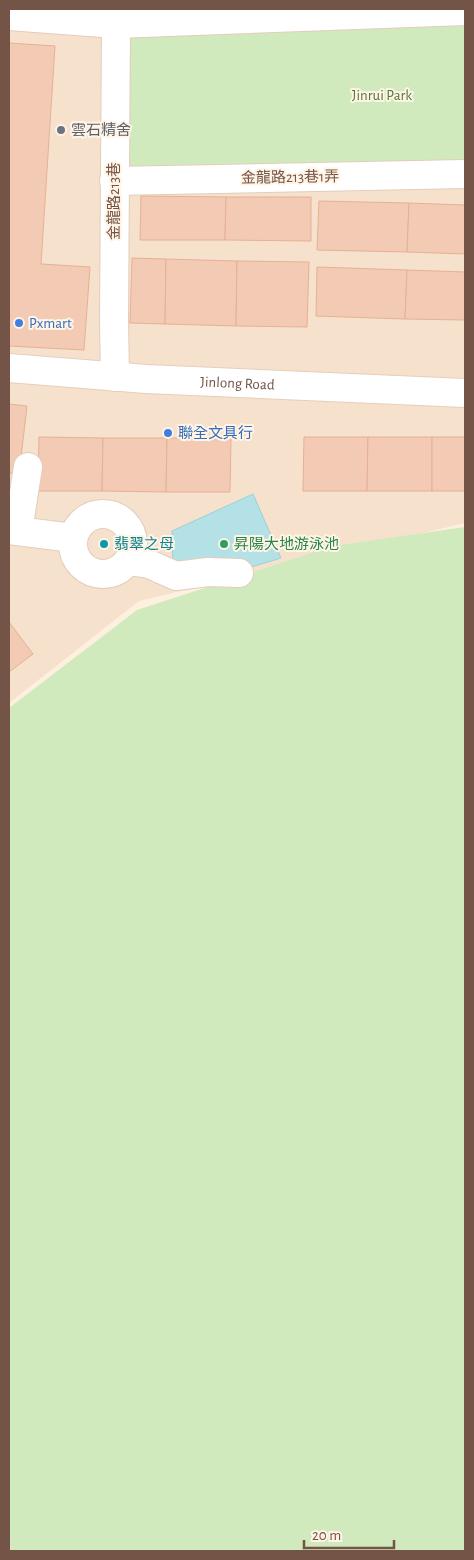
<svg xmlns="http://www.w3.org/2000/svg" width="474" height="1560" viewBox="0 0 474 1560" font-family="'Alegreya Sans','Noto Sans TC',sans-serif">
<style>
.residential{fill:#f5e1cc}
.green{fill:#d1eabd}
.water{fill:#b3e1e6;stroke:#99d1d9}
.building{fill:#f3cbb5;stroke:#e6b095}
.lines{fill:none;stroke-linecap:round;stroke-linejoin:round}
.street-casing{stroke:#e3cdbd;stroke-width:30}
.secondary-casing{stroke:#e8ceba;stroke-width:30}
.street{stroke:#fff;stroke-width:28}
.secondary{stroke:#fff;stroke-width:28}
.worship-dot{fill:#6b7280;stroke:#fff4e5;stroke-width:2}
.shop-dot{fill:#3f7fe0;stroke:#fff4e5;stroke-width:2}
.culture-dot{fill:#0f9aa8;stroke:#fff4e5;stroke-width:2}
.leisure-dot{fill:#2e9e5b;stroke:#fff4e5;stroke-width:2}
.labels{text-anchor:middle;stroke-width:4;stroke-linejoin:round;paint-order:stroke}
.park-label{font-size:15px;fill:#527a3d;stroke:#fff4e5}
.worship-label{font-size:15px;fill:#5b616d;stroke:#fff4e5;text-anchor:start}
.street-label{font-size:15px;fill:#735446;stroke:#fff4e5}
.shop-label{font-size:15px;fill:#366cbe;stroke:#fff4e5;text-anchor:start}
.culture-label{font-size:15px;fill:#0d838f;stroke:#fff4e5;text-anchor:start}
.leisure-label{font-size:15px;fill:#27864d;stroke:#fff4e5;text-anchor:start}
</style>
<rect width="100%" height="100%" fill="#fdf0de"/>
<polygon class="residential" points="9,9 465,9 465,523 139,601 9,703"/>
<g class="green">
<polygon points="465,11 465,174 114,181 116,24"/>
<polygon points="465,527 465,1551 9,1551 9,708 137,610 333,546"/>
</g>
<polygon class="water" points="253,494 281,558 245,569 173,567 172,531"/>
<g class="building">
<polygon points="9,43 55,46 41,264 90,267 84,350 9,346"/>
<polygon points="141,196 226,197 225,240 140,240"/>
<polygon points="226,197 311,197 311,241 225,240"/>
<polygon points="319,201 409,203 407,252 317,250"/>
<polygon points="409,203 465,205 465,254 407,252"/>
<polygon points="132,258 166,259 165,324 130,323"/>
<polygon points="166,259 237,261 236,326 165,324"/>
<polygon points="237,261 309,262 307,327 236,326"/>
<polygon points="317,267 407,270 405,319 316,316"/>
<polygon points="407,270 465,272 465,320 405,319"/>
<polygon points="9,404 27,406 19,474 9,473"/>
<polygon points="39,437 103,438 102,491 38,491"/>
<polygon points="304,437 368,437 367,491 303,491"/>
<polygon points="368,437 432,437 432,491 367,491"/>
<rect x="432" y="437" width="33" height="54"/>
<polygon points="103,438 167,438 166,492 102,491"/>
<polygon points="167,438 231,438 230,492 166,492"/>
<polygon points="9,622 33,654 9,672"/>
</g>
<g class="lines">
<defs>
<g id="street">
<polyline points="9,16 116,24 465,11"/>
<polyline points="114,181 465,174"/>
<polyline points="115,377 114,321 116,24"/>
<circle cx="103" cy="544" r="30"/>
<polyline points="9,530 73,538"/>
<polyline points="18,531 28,467"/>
<polyline points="129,561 149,564 176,576 208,572 239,573"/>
</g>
<g id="secondary">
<path id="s1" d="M9,368L146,379L465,393"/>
</g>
</defs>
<use href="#street" class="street-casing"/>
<use href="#secondary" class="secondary-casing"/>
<use href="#street" class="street"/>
<use href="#secondary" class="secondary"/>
</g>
<circle class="worship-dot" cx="61" cy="130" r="5"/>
<g class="shop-dot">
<circle cx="19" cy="323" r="5"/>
<circle cx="168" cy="433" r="5"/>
</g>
<circle class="culture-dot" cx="104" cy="544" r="5"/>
<circle class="leisure-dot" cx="224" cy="544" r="5"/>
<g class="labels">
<g class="park-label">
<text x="382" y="100">Jinrui Park</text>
</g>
<g class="worship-label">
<text x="71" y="135">雲石精舍</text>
</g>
<g class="street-label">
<text transform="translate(290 177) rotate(-1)" y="5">金龍路213巷1弄</text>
<text transform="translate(114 201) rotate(-90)" y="5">金龍路213巷</text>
<text dy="5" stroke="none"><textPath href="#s1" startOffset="229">Jinlong Road</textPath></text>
</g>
<g class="shop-label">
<text x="29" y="328">Pxmart</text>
<text x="178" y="438">聯全文具行</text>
</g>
<g class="culture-label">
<text x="114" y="549">翡翠之母</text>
</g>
<g class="leisure-label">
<text x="234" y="549">昇陽大地游泳池</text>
</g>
</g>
<rect width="474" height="1560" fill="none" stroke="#735446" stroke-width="20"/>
<path d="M304 1540v8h90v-8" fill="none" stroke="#735446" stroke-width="2.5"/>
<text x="312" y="1540" font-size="15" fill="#735446" stroke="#fff4e5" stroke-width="4" paint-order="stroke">20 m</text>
</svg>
